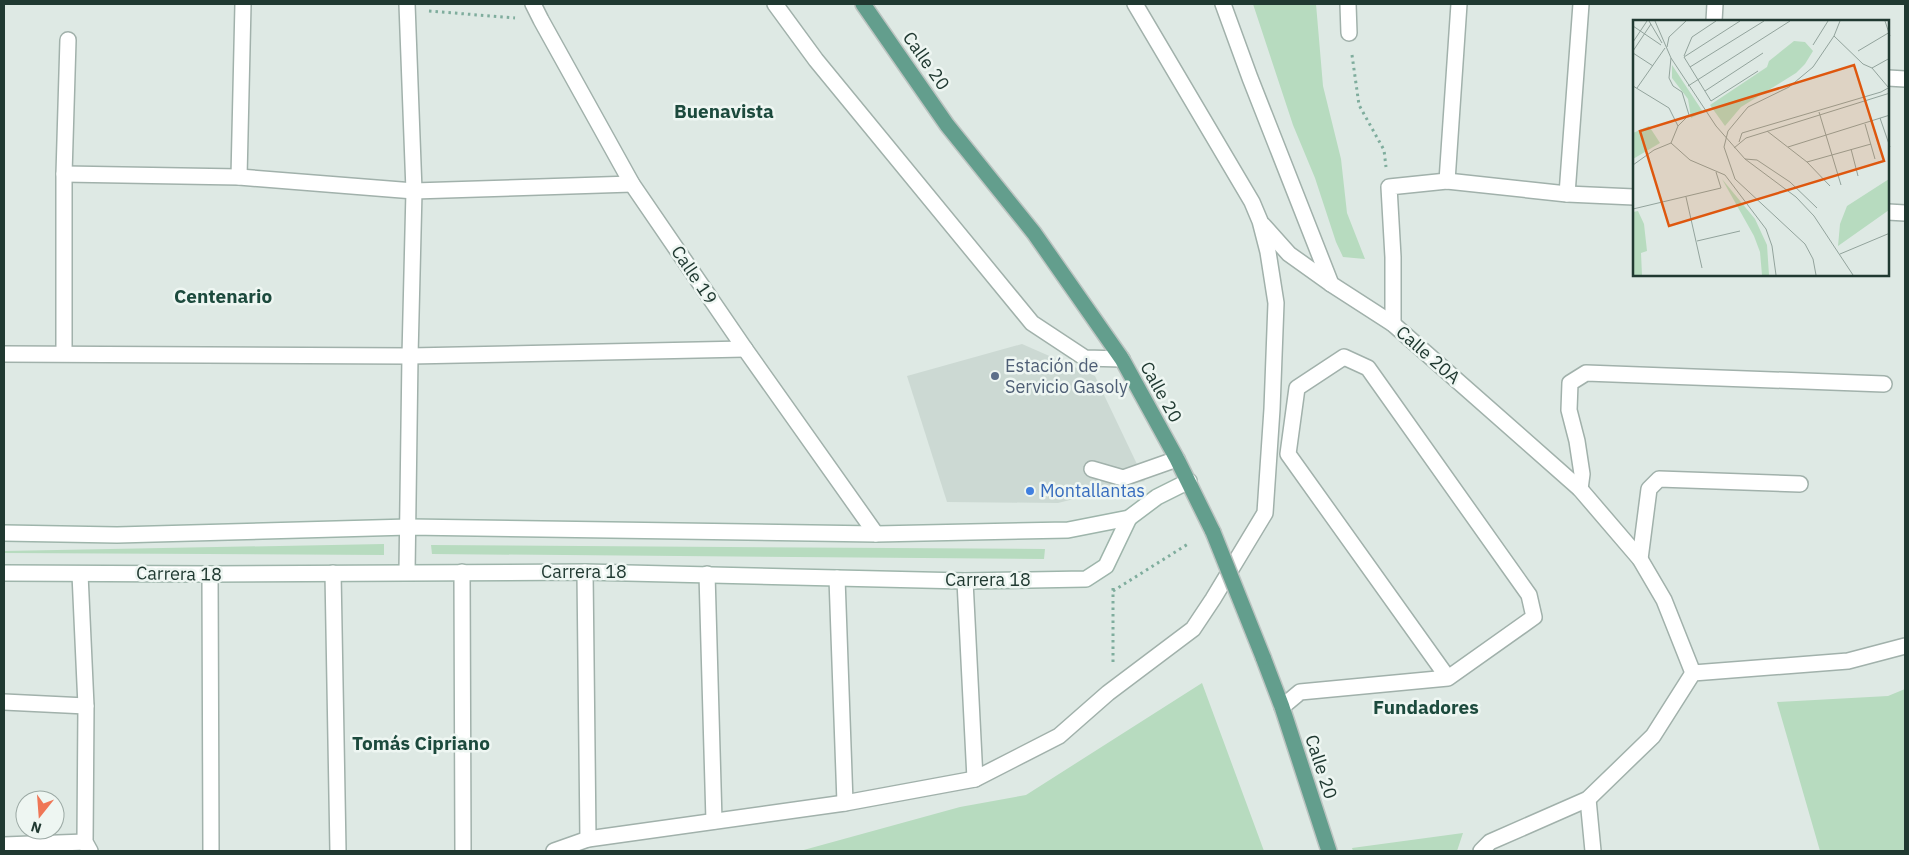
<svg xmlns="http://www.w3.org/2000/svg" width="1909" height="855" viewBox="0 0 1909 855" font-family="'IBM Plex Sans',sans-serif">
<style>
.built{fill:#ccd9d3}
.green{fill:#b7dbbf}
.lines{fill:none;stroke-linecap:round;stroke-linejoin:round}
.service-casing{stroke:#a1b1ab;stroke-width:18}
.minor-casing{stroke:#a1b1ab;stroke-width:18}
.secondary-casing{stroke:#9eb5ab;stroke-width:18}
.primary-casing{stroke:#bcc4c1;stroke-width:18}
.path{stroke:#7fad9d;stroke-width:3;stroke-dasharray:2.5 4;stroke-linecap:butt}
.service{stroke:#fff;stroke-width:15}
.minor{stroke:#fff;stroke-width:15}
.secondary{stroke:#fff;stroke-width:15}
.primary{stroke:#639e8d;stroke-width:15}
.primary-bridge-casing{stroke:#bcc4c1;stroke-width:18;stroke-linecap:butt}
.primary-bridge{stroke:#639e8d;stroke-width:15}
.service-dot{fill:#5c6f8a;stroke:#eef6f2;stroke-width:2}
.shop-dot{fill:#3f7fe0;stroke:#eef6f2;stroke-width:2}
.labels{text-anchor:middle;stroke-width:5;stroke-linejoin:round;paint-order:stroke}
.street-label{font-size:18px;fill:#203931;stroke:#eef6f2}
.service-label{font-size:18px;fill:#4e5e75;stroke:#eef6f2;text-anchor:start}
.shop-label{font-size:18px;fill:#366cbe;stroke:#eef6f2;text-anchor:start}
.neighbourhood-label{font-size:19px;font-weight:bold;fill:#1c4a3d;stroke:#eef6f2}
.inset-road{fill:none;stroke:#92a39c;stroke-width:1}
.view{fill:#de570e;fill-opacity:0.15;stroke:#de570e;stroke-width:2.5}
.inset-edge{fill:none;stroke:#203931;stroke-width:2.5}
</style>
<rect width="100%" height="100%" fill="#dee9e4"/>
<polygon class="built" points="1022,344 1095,376 1145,481 1058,503 947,502 907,376"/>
<g class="green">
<polygon points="1253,4 1316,4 1323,86 1341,159 1347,213 1365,259 1343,257 1336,242 1315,178 1293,125"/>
<polygon points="384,544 384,555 4,553 4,551"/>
<polygon points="431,545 1045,549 1044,559 432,554"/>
<polygon points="1202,683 1264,851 800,851 960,807 1026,795"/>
<polygon points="1905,689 1905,851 1820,851 1777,702 1888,696"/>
<polygon points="1463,833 1457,851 1353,851 1352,848"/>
</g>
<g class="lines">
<defs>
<g id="service">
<polyline points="1348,4 1349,33"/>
<polyline points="1888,78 1905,79"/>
<polyline points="1447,181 1459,4"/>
<polyline points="1567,194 1581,4"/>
<polyline points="1092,469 1123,478 1177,459"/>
<polyline points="1580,489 1582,474 1577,441 1569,410 1570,383 1586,373 1884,384"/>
<polyline points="1640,559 1649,489 1659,479 1800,484"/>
<polyline points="462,572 463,851"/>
<polyline points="585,572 588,839"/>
<polyline points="333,573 338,851"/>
<polyline points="80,574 86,706 85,842 90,851"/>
<polyline points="210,574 211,851"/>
<polyline points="707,574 714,821"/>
<polyline points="837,578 845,803"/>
<polyline points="965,581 975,779"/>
<polyline points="4,702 86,706"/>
<polyline points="1282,707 1300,692 1448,678 1534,617 1529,595 1368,368 1344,357 1297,388 1288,454 1448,678"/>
<polyline points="4,845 85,842"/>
</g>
<g id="minor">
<polyline points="407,4 414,191 410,356 407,572"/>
<polyline points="533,4 541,20 632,184 745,349 876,534"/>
<polyline points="775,4 816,60 1032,323 1085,358 1122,359"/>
<polyline points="1223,4 1250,78 1331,284 1393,324 1580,489 1640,559 1664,600 1693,673"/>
<polyline points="1714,21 1715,4"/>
<polyline points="64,174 239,177 414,191 632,184"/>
<polyline points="239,177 243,4"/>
<polyline points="1888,212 1905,213"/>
<polyline points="1263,225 1289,254 1331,284"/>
<polyline points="1393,324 1393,257 1389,187 1447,181 1567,194 1634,197"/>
<polyline points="64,353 64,174 68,40"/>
<polyline points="4,354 410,356 745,349"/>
<polyline points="1588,799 1593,851"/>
<polyline points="554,851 588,839 845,803 975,779 1059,736 1108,693 1193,629 1213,599 1265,513 1272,409 1276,303 1268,252 1260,221 1252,202 1135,4"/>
<polyline points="1481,851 1490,842 1588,799 1653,736 1693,673 1848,661 1905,646"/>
</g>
<g id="secondary">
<polyline points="4,533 117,535 409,527 876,534 1068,530 1129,518 1157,497 1189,481"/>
<polyline points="4,573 210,574 585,572 965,581 1086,579 1106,566 1129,518"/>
</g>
<g id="primary">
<polyline points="863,4 947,125 1034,233 1122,359 1177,459 1213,532"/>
<polyline points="1263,657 1282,707 1329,851"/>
</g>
</defs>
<use href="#service" class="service-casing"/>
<use href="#minor" class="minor-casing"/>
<use href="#secondary" class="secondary-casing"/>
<use href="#primary" class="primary-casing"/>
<g class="path">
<polyline points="429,11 515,18"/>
<polyline points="1352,55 1359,105 1384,150 1386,167"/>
<polyline points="1113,588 1113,662"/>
<polyline points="1113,591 1188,544"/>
</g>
<use href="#service" class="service"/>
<use href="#minor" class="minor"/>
<use href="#secondary" class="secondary"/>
<use href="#primary" class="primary"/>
<defs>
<polyline id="primary-bridge" points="1213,532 1263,657"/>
</defs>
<use href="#primary-bridge" class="primary-bridge-casing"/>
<use href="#primary-bridge" class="primary-bridge"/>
</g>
<circle class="service-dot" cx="995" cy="376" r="5"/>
<circle class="shop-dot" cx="1030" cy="491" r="5"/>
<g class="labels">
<g class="street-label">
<text transform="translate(926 61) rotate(55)" y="6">Calle 20</text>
<text transform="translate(694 275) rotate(56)" y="6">Calle 19</text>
<text transform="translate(1428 355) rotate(41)" y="6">Calle 20A</text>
<text transform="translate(1161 392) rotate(61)" y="6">Calle 20</text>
<text x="584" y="578">Carrera 18</text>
<text transform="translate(179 574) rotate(1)" y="6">Carrera 18</text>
<text x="988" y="586">Carrera 18</text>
<text transform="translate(1321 767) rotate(72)" y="6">Calle 20</text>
</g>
<g class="service-label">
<text x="1005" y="372">Estación de<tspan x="1005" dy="21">Servicio Gasoly</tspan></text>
</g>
<g class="shop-label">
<text x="1040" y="497">Montallantas</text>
</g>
<g class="neighbourhood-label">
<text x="724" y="118">Buenavista</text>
<text x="223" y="303">Centenario</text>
<text x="1426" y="714">Fundadores</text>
<text x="421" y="750">Tomás Cipriano</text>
</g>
</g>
<g transform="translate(1633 20)">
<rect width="256" height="256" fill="#dee9e4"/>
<path d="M161,21L172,22L180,31L172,44L163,53L108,87L92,106L77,85L134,47L136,41ZM39,45L70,92L58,98L55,79L39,58ZM16,106L27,123L0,139V113ZM89,159L122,199L134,225L136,255H129L127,232L121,216ZM256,159V190L205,226L207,204L214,186ZM5,191L11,204L14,231L8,233L9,255H0V192Z" fill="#b7dbbf"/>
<path class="inset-road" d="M16,1L29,23M22,1L38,38L83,106L112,139L163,177L181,196L220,255M252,1L257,16M0,6L28,25M201,16L230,44L239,48L255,67M0,22L14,1M180,25L195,1M34,27L36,17L53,1M0,31L18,4M225,31L257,12M0,33L20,46M51,36L59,17L83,1M51,37L78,81L125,51M51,37L107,1M57,47L131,1M239,48L257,38M0,66L36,88L45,106M55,66L157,1M4,68L32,28M72,71L130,33M186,92L208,165M247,98L257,127M232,104L242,139M134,111L174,142L197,166M106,122L109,113L248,72L257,67M38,123L57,140L92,155L133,209L139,226L143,255M155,127L257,95M101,128L113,118L257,73M218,129L225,156M112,139L124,140L157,162L184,188M174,142L238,124M0,145L21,130L38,123L45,106L56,95L49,72L40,66L36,58L38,38M53,177L69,248M0,189L88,168L83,152M64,221L107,211M207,234L257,213M183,255L180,239L172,224L102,159L91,127L95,111L115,87L156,67L180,47L201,16L207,1"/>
<path class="view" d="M221,45L251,141L36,206L7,111Z"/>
<rect width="256" height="256" class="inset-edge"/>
</g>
<rect width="1909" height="855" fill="none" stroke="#203931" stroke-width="10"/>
<g transform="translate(40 815) rotate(197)"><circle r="24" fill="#eef6f2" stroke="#9caaa5"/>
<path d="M0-4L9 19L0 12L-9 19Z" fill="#ef7656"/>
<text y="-8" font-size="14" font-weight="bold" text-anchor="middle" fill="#203931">N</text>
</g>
</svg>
